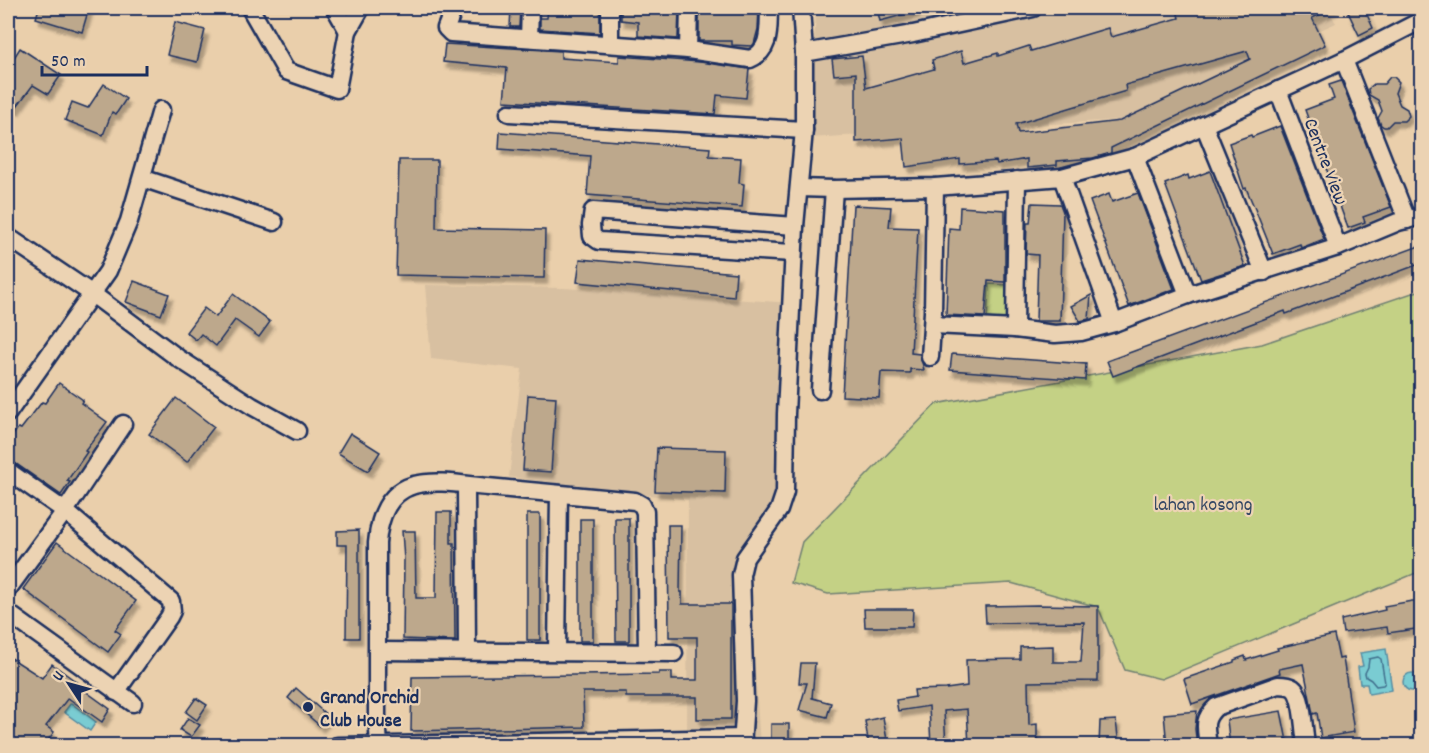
<svg xmlns="http://www.w3.org/2000/svg" width="1429" height="753" viewBox="0 0 1429 753" font-family="Dekko,sans-serif">
<style>
.built{fill:#d8c0a1}
.green{fill:#c4d185;stroke:#708072;stroke-width:1.5}
.water{fill:#7accd2;stroke:#548da4;stroke-width:1.5}
.lines{fill:none;stroke-linecap:round;stroke-linejoin:round}
.shore{stroke:#416e8c;stroke-width:1.5}
.building{fill:#bda88c;stroke:#1b2f5e;stroke-width:1.5;fill-rule:evenodd;filter:url(#shadow)}
.street-casing{stroke:#1b2f5e;stroke-width:21}
.street{stroke:#ecd3b3;stroke-width:16}
.poi-dot{fill:#1b2f5e;stroke:#ecd3b3;stroke-width:2}
.labels{text-anchor:middle;stroke-width:4.5;stroke-linejoin:round;paint-order:stroke}
.street-label{font-size:20px;fill:#1b2f5e;stroke:#ecd3b3}
.park-label{font-size:20px;fill:#344764;stroke:#ecd3b3}
.poi-label{font-size:20px;font-weight:bold;fill:#1b2f5e;stroke:#ecd3b3;text-anchor:start}
</style>
<defs>
<filter id="shadow"><feDropShadow dx="3.5" dy="6" stdDeviation="1.5" flood-color="#0004"/></filter>
</defs>
<rect width="100%" height="100%" fill="#eacfab"/>
<filter id="ink" filterUnits="userSpaceOnUse"><feTurbulence type="fractalNoise" baseFrequency=".0167" numOctaves="2"/><feDisplacementMap in="SourceGraphic" scale="12" xChannelSelector="R" yChannelSelector="G"/><feConvolveMatrix kernelMatrix="1 2 1 2 8 2 1 2 1" color-interpolation-filters="sRGB"/></filter>
<g filter="url(#ink)">
<g class="built">
<polygon points="816,8 1327,8 1336,23 1121,120 810,138"/>
<polygon points="425,285 563,288 793,303 782,495 747,551 760,745 687,745 688,500 509,477 522,369 431,359"/>
</g>
<g class="green">
<polygon points="989,284 1011,285 1009,322 987,321"/>
<polygon points="1421,290 1421,571 1161,679 1125,670 1098,607 1011,583 828,594 791,583 802,542 936,404 1262,344"/>
</g>
<g class="water">
<polygon points="1386,649 1392,690 1369,694 1367,684 1360,684 1358,667 1363,666 1360,653"/>
<circle cx="1412" cy="682" r="9"/>
<polygon points="71,703 96,722 90,731 64,712"/>
</g>
<g class="lines">
<polygon class="shore" points="1378,657 1381,659 1385,683 1383,685 1376,686 1371,680 1366,677 1365,673 1368,667 1369,659"/>
</g>
<g class="building">
<polygon points="39,8 89,8 82,32 36,18"/>
<polygon points="511,8 520,8 519,27 510,27"/>
<polygon points="548,8 600,8 600,33 540,29 540,18 547,18"/>
<polygon points="621,8 679,8 678,39 638,36 638,22 621,20"/>
<polygon points="699,8 759,8 758,29 754,44 752,46 732,45 732,41 699,41"/>
<polygon points="877,8 916,8 917,11 880,21"/>
<path d="M1185,8H1335L1312,18L1325,45L1111,148V153L1093,158L1057,161V165L1027,168V159L997,164L996,161L960,164V159L906,167L903,138L856,142V73L834,75L832,59L862,56L866,88L934,69L932,60L961,51L964,63L998,53V56L1029,46L1031,51L1108,28L1111,37L1179,18L1177,10ZM1247,51L1250,59L1120,121L1018,133L1016,124L1126,91L1125,85Z"/>
<polygon points="1357,8 1364,8 1373,28 1359,35 1348,12"/>
<polygon points="175,22 205,30 197,62 167,55"/>
<polygon points="445,44 561,51 561,58 619,62 619,56 700,62 749,69 746,98 717,95 715,114 504,101 507,68 443,62"/>
<polygon points="20,48 61,75 48,94 33,85 15,109 8,104 8,67"/>
<polygon points="1390,77 1394,77 1399,82 1395,93 1400,105 1407,109 1409,116 1404,121 1393,121 1387,127 1384,127 1381,125 1378,118 1382,111 1378,100 1369,95 1368,89 1374,84 1384,84"/>
<polygon points="1341,81 1391,207 1363,217 1365,222 1348,228 1305,110 1334,99 1329,85"/>
<polygon points="104,84 126,99 116,114 112,112 103,135 65,120 72,102 88,108"/>
<polygon points="1280,126 1324,239 1301,248 1300,244 1273,254 1255,209 1246,188 1244,189 1229,143 1251,135 1252,137"/>
<polygon points="500,132 710,148 709,156 741,158 739,183 744,184 742,207 587,195 590,156 499,149"/>
<polygon points="399,160 437,160 436,228 545,230 544,278 396,275"/>
<polygon points="1210,171 1245,266 1201,280 1165,184 1188,175 1189,179"/>
<polygon points="1138,193 1174,289 1129,306 1090,201 1109,194 1112,202"/>
<polygon points="1032,203 1060,204 1063,212 1060,321 1036,321 1038,255 1026,254 1027,223 1030,223"/>
<polygon points="853,205 891,207 889,227 918,228 911,353 920,354 924,370 910,369 910,373 881,372 879,398 842,396"/>
<polygon points="960,207 1005,210 1005,282 988,281 985,317 946,315 949,228 959,229"/>
<polygon points="1422,245 1422,263 1286,314 1285,311 1113,376 1107,361"/>
<polygon points="580,259 736,273 734,297 577,282"/>
<polygon points="134,281 169,294 161,315 126,302"/>
<polygon points="233,294 270,322 259,337 235,320 216,346 201,334 196,340 186,332 204,308 216,317"/>
<polygon points="1091,295 1089,319 1080,321 1071,306"/>
<polygon points="952,354 1086,364 1085,380 950,370"/>
<polygon points="59,383 83,400 81,403 107,422 85,451 87,452 67,481 70,482 61,495 8,458 8,442 18,428 21,429 42,402 45,403"/>
<polygon points="528,395 556,397 551,472 523,470"/>
<polygon points="176,398 214,427 187,462 149,434"/>
<polygon points="350,433 380,452 368,471 338,453"/>
<polygon points="657,448 726,450 725,493 655,491"/>
<polygon points="437,512 451,512 451,543 454,543 455,641 403,639 404,560 402,531 415,531 416,598 436,598"/>
<rect x="527" y="514" width="13" height="126"/>
<polygon points="615,518 629,518 629,641 616,641"/>
<rect x="580" y="519" width="13" height="122"/>
<polygon points="668,525 681,525 680,592 682,592 682,604 731,604 731,719 697,719 697,697 626,697 626,692 583,692 584,727 411,731 412,677 659,674 659,672 672,672 672,680 697,680 697,637 669,637"/>
<polygon points="359,530 359,638 346,638 347,545 337,545 337,531"/>
<polygon points="57,542 136,601 115,630 121,634 108,652 23,589"/>
<polygon points="1412,601 1422,601 1422,628 1388,633 1387,627 1343,633 1341,620 1385,610 1384,606"/>
<polygon points="1037,605 1098,606 1098,681 1028,682 1029,725 1037,724 1037,746 969,746 967,709 944,711 946,746 931,746 929,706 898,711 896,700 915,697 914,690 946,689 967,686 966,660 1020,659 1020,647 1053,646 1053,662 1081,662 1084,622 986,623 985,606"/>
<polygon points="864,609 913,609 912,627 865,627"/>
<polygon points="1334,635 1339,659 1343,658 1354,732 1321,738 1317,713 1313,714 1303,664 1279,669 1280,673 1192,704 1184,679 1234,662 1234,660 1245,656 1246,660 1278,650 1277,648"/>
<polygon points="8,656 42,678 52,664 78,683 77,685 110,709 102,722 68,698 46,726 54,732 44,746 8,746"/>
<polygon points="801,663 815,663 812,698 831,703 827,717 799,710 807,683 799,683"/>
<polygon points="296,688 329,717 320,726 288,698"/>
<polygon points="196,698 207,705 197,720 186,712"/>
<polygon points="1197,711 1195,729 1197,746 1167,746 1164,714"/>
<polygon points="1281,711 1288,746 1230,746 1227,720"/>
<polygon points="883,717 888,746 869,746 865,721"/>
<polygon points="188,718 200,725 191,737 180,730"/>
<polygon points="1116,720 1119,746 1099,746 1100,721"/>
<rect x="771" y="724" width="18" height="16"/>
</g>
<g class="lines">
<defs>
<g id="street">
<polyline points="250,8 286,71 337,89 348,31 361,8"/>
<polyline points="335,8 348,31"/>
<path d="M454,8L446,28L451,33L688,50L750,59C772,50 768,27 769,8"/>
<polyline points="610,8 610,43"/>
<polyline points="529,38 530,8"/>
<polyline points="688,50 689,8"/>
<polyline points="804,53 913,34 1033,8"/>
<polyline points="1344,60 1407,220"/>
<polyline points="1278,90 1338,247"/>
<polyline points="509,113 804,130"/>
<polyline points="1204,125 1264,272"/>
<polyline points="1135,157 1188,295"/>
<polyline points="1062,177 1114,323"/>
<polyline points="142,178 274,222"/>
<polyline points="799,188 834,189 935,187 1062,177 1135,157 1344,60 1422,20"/>
<polyline points="8,237 91,293 178,358 252,406 297,431"/>
<polyline points="793,253 599,241 592,236 591,225 593,211 795,226"/>
<polyline points="933,325 1015,329 1055,334 1081,332 1114,323 1188,295 1338,247 1398,222 1422,216"/>
<polyline points="1015,329 1017,180"/>
<polyline points="930,357 933,312 935,187"/>
<polyline points="820,390 834,189"/>
<polyline points="8,413 108,271 129,221 161,110"/>
<polyline points="8,471 65,511 171,601 172,611 169,617 116,692"/>
<polyline points="466,485 467,651"/>
<polyline points="8,589 65,511 123,424"/>
<polyline points="8,613 133,703"/>
<polyline points="378,651 674,653"/>
<polyline points="557,651 559,494"/>
<polyline points="337,746 743,738"/>
<path d="M379,746L377,715V543C379,518 387,493 414,485C437,479 465,485 488,487C537,492 586,496 635,501L642,505L645,512L647,652"/>
<polyline points="742,746 745,701 741,575 745,558 779,510 785,492 786,414 795,226 804,130 804,53 801,8"/>
<path d="M1208,746C1206,728 1202,720 1216,707L1278,685C1283,685 1288,685 1293,688C1303,695 1304,732 1306,746"/>
</g>
</defs>
<use href="#street" class="street-casing"/>
<use href="#street" class="street"/>
</g>
</g>
<circle class="poi-dot" cx="308" cy="707" r="6"/>
<g class="labels">
<g class="street-label">
<text transform="translate(1327 161) rotate(69)" y="7">Centre View</text>
</g>
<g class="park-label">
<text x="1203" y="510">lahan kosong</text>
</g>
<g class="poi-label">
<text x="320" y="703">Grand Orchid<tspan x="320" dy="23">Club House</tspan></text>
</g>
</g>
<rect width="1429" height="753" fill="none" stroke="#ecd3b3" stroke-width="30"/>
<rect x="15" y="15" width="1399" height="723" fill="none" stroke="#1b2f5e" stroke-width="2" filter="url(#ink)"/>
<g transform="translate(69 684) rotate(306)" stroke="#ecd3b3" stroke-width="4.5" paint-order="stroke">
<path d="M0-4.5L10 22L0 15L-10 22Z" fill="#1b2f5e"/>
<text y="-9" font-size="16" font-weight="bold" text-anchor="middle" fill="#1b2f5e">U</text>
</g>
<path d="M42 66v9h105v-9" fill="none" stroke="#1b2f5e" stroke-width="3"/>
<text x="51" y="66" font-size="18" fill="#1b2f5e" stroke="#ecd3b3" stroke-width="4.5" paint-order="stroke">50 m</text>
</svg>
